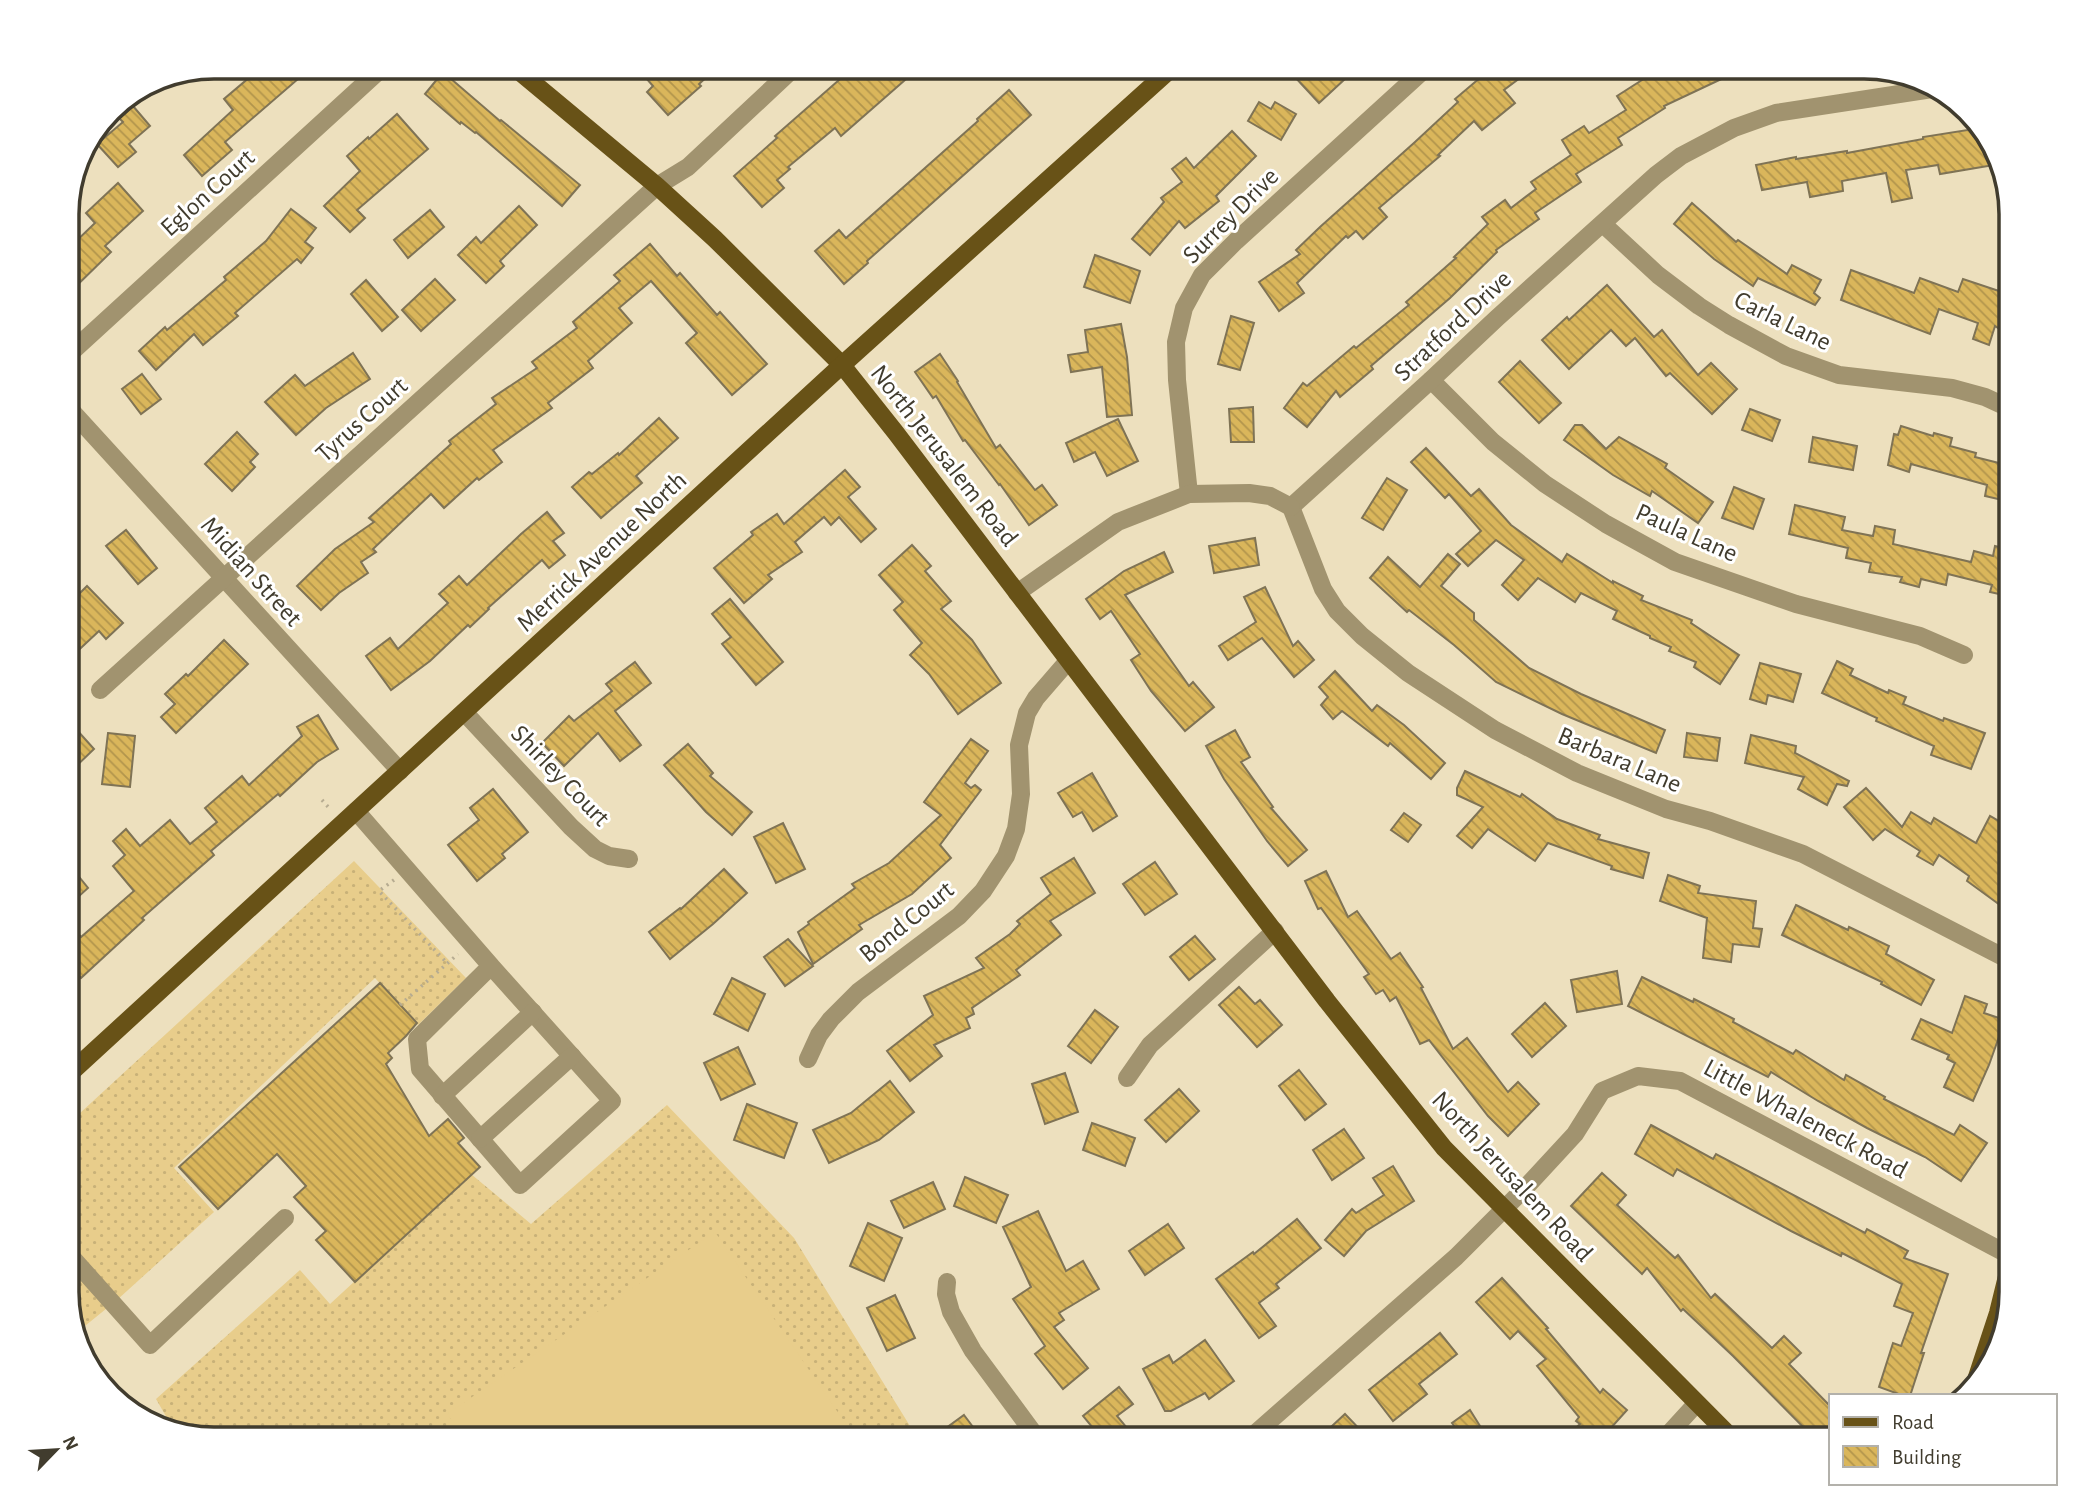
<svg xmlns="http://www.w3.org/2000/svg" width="2078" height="1506" viewBox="0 0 2078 1506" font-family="'Alegreya Sans',sans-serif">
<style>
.grass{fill:url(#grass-dots)}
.pitch{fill:#e8cd8b}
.building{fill:url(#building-back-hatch);stroke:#7f7355;stroke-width:2}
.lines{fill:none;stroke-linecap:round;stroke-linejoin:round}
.path{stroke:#b7ac91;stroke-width:3.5;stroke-dasharray:2 5;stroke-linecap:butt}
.minor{stroke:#a1936f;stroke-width:18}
.major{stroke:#685217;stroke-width:18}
.labels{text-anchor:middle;stroke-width:6;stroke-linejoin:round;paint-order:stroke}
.street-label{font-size:26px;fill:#413c2e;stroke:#fff}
.rim{fill:none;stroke:#413c2e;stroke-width:3.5}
</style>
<defs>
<pattern id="grass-dots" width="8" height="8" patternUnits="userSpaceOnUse" patternTransform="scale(1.75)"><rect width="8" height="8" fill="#e8cd8b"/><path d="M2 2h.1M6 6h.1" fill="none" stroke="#c8b178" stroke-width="1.8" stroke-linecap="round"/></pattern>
<pattern id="building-back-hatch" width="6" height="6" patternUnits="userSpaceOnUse" patternTransform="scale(1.75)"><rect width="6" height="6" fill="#dab65b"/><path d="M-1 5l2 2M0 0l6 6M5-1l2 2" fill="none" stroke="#b2954c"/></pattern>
</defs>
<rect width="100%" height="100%" fill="#ede0be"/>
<g class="grass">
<polygon points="354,861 466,978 418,1025 375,978 174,1168 214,1212 117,1300 80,1330 72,1320 67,1302 67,1125"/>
<polygon points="667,1105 794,1238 918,1439 213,1439 171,1425 156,1399 300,1270 330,1304 471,1174 531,1224"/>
</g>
<polygon class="pitch" points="715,1232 856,1439 465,1439 447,1414"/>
<g class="building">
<polygon points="263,66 313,66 225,142 232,150 202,176 184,155 233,110 224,99"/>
<polygon points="659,66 719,66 699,84 701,86 668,115 647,92 653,86 646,78"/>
<polygon points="855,66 921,66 841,136 835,128 788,167 790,169 777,180 784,188 762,207 734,176 777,138 775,136"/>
<polygon points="1302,66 1359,66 1319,103 1293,75"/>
<polygon points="1494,66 1536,66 1504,90 1515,103 1482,130 1474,121 1438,155 1440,156 1379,208 1387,217 1363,239 1356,231 1348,238 1346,236 1297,283 1304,293 1279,311 1259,282 1300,254 1296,250 1320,227 1415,142 1458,102 1455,99"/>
<polygon points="1664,66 1749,66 1664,106 1665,108 1618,138 1622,145 1576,174 1581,182 1535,213 1539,219 1496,250 1497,252 1450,298 1371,366 1373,369 1340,397 1336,391 1307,427 1284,408 1303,383 1307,386 1354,346 1356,348 1409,305 1406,302 1456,258 1454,257 1488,224 1482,217 1505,200 1511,208 1536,189 1531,182 1571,155 1562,140 1584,126 1589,133 1626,110 1617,96"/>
<polygon points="443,72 500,121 501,120 580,185 562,206 476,132 475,133 461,122 460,124 425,94"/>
<polygon points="1009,90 1031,115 867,261 868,263 844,284 815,251 839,230 846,238 978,121 977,119"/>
<polygon points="1259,102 1271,109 1275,102 1296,114 1281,140 1248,121"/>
<polygon points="133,106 150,126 129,144 136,152 118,167 97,144 123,122 119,118"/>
<polygon points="397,114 428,149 357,210 365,218 350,232 324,206 360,171 347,156 368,137 369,139"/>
<polygon points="1980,128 1996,148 2000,164 1940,174 1938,165 1906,170 1912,198 1892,202 1886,173 1842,181 1843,191 1810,197 1807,182 1762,190 1756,165 1796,157 1796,159 1847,151 1847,153 1923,139 1923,137"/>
<polygon points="1232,131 1256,156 1216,196 1219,201 1185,228 1179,221 1150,255 1132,239 1164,202 1161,198 1182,182 1172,169 1186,158 1194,168"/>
<polygon points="118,183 143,211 105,246 111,252 67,295 67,250 95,223 86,213"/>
<polygon points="1692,203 1736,242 1738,240 1787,274 1792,265 1821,280 1814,293 1820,298 1815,305 1758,278 1753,286 1714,259 1674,224"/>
<polygon points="519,206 537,225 500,261 504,266 486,283 458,255 476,237 481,243"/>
<polygon points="291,209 316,228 305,242 313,248 301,263 297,259 235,313 238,316 203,345 194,334 156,370 139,351 165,327 167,330 226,280 224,277 266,241"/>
<polygon points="430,210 444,227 408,258 394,240"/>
<polygon points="650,244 677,276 680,273 717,315 720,312 767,364 732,395 686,343 697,333 651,281 619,308 632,323 588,361 593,368 548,403 552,408 493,450 502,462 479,480 477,478 444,508 431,494 373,549 376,552 361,562 368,573 339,593 321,610 297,586 335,549 374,522 369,518 451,444 449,441 496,404 492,398 537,368 532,362 577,328 573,322 620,281 614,275"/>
<polygon points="1095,255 1140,271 1130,303 1084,287"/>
<polygon points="1851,270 1914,293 1920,278 1958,292 1963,279 2011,295 2011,337 1995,326 1989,345 1973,339 1978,323 1939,309 1930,334 1841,300"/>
<polygon points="435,279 455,300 421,331 402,310"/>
<polygon points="366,280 398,317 382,331 351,294"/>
<polygon points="1607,285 1654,337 1662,330 1698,375 1711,363 1737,389 1712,414 1670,373 1666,376 1635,338 1626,346 1611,330 1569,369 1542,340 1567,317 1569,320"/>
<polygon points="1231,316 1254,323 1240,370 1218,364"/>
<polygon points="1121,324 1127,357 1132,415 1107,417 1102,367 1071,372 1068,355 1088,352 1085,330"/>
<polygon points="353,353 370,379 326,408 296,435 265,402 295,375 305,386"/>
<polygon points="940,354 958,381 957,382 996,448 1000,445 1035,490 1042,485 1057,505 1029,525 1000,484 999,485 965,440 963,441 936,396 933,398 915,372"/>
<polygon points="1520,361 1561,403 1539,423 1499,382"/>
<polygon points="142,374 161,399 141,414 122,389"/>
<polygon points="1253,407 1254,442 1231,442 1229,409"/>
<polygon points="1750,409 1780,420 1772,441 1742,430"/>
<polygon points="659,418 678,438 636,476 642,483 601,518 572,487 589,472 592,474 618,453 619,455"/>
<polygon points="1118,419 1138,461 1107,476 1095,452 1074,462 1066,443"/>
<polygon points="1575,425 1582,425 1606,449 1619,437 1667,464 1665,468 1713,502 1698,523 1652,491 1650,496 1613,475 1564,440"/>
<polygon points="1901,426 1933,436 1934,433 1952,438 1950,446 1976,453 1975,457 2011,466 2011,502 1985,496 1987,485 1911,464 1909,472 1888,465 1894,434 1898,435"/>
<polygon points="237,432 258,454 250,462 255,467 232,491 205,464"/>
<polygon points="1813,437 1857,446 1853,470 1809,462"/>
<polygon points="1426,448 1471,496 1479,489 1511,525 1562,562 1567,554 1613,583 1613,581 1643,596 1641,600 1692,620 1691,623 1739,655 1720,684 1694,667 1696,662 1669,651 1671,647 1650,638 1650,636 1613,619 1617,611 1581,593 1575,602 1538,578 1518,600 1502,585 1524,560 1496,540 1468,566 1456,554 1481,531 1449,494 1445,498 1411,462"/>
<polygon points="845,470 860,487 848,497 876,529 861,542 839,517 831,525 824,517 795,542 802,552 768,575 772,579 744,603 714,568 753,535 751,532 777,514 784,524"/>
<polygon points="1387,478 1407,490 1383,530 1362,518"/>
<polygon points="1734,487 1764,499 1753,529 1722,518"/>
<polygon points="1795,505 1845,517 1842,530 1873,536 1875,526 1895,530 1893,544 1971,562 1974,551 1993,556 1995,546 2011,550 2011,582 2008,596 1990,592 1992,585 1948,574 1946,585 1921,579 1919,587 1900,582 1902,577 1869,572 1871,563 1846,558 1848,548 1789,534"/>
<polygon points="547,512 564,533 553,541 565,555 549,568 542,560 488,608 489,609 470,627 468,625 430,661 391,690 366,656 390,638 398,649 448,603 439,594 459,576 467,585 521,534"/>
<polygon points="126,530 157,568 138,584 106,546"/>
<polygon points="1255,538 1259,565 1214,573 1209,546"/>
<polygon points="912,545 931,566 925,571 951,601 941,609 972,640 1001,683 958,714 929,674 910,655 922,643 894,610 903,602 879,575"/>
<polygon points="1164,552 1173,572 1125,595 1189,686 1193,682 1214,707 1185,731 1151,691 1131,660 1140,654 1111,611 1100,619 1086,599 1124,571"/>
<polygon points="1448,554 1460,564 1441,586 1474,613 1474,620 1529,668 1581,694 1665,730 1656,753 1562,714 1496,682 1454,645 1409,610 1407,612 1370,578 1388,557 1420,587"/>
<polygon points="87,586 123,623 106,639 99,631 67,661 67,606"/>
<polygon points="1265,587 1293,646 1298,641 1314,660 1294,677 1262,638 1228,660 1219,646 1256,622 1244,597"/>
<polygon points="730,599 783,662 756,685 722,644 731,637 712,614"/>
<polygon points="224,640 248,664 176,733 161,717 175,704 165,694 186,674 188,676"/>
<polygon points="1837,661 1853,669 1850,675 1888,693 1889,690 1906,697 1903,704 1943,721 1944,718 1985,733 1971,769 1931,755 1934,746 1876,721 1877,718 1822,693"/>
<polygon points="635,662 651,683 615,711 641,745 620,761 598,733 564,766 542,743 569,716 574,721 612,691 606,684"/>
<polygon points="1760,663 1801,674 1793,702 1768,695 1766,704 1750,699"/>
<polygon points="1335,671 1372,711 1377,705 1404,725 1445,763 1431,779 1390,743 1388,746 1342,711 1333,719 1321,705 1328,697 1319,687"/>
<polygon points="318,715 338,749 317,762 280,796 278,794 211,851 214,855 142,918 144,920 81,978 67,962 67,921 81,937 134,891 113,866 125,855 113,841 126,829 140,846 170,820 190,844 217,822 205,808 242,776 249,785 302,736 297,727"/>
<polygon points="67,719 94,749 67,775"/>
<polygon points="1235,730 1250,757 1241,762 1273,807 1271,808 1307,850 1288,866 1267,841 1224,779 1206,746"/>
<polygon points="108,733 135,736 130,787 102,784"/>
<polygon points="1687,733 1720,738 1717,761 1684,757"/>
<polygon points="1751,735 1796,746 1795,753 1849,781 1847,786 1837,784 1827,805 1798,789 1804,777 1745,763"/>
<polygon points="971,739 988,751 965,783 971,788 975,785 981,790 940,845 951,858 912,894 859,925 862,929 813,964 798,932 809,924 808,922 855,888 852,884 889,863 941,815 924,802"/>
<polygon points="688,744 713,773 710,776 752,812 732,835 706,812 664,765"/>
<polygon points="1465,771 1520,797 1522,794 1557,819 1600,835 1598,839 1649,853 1643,878 1611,869 1612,866 1548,843 1535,861 1488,829 1472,848 1457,836 1483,807 1457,795 1457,788"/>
<polygon points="1092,773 1117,816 1093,831 1082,812 1073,817 1058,793"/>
<polygon points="1866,788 1902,827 1911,812 1931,824 1934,818 1976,843 1990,816 2011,828 2011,913 1967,881 1969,876 1939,855 1933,865 1917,856 1920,851 1885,829 1873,840 1844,807"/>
<polygon points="493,789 528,832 502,854 505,858 477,881 448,845 479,820 470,808"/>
<polygon points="1404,813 1421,825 1408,842 1391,830"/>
<polygon points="783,823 805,869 776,883 754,837"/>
<polygon points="1074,858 1095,893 1050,921 1061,935 1016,970 1020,975 972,1008 974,1014 966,1018 970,1028 934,1045 942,1056 910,1081 887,1051 933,1015 924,996 984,968 976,958 1010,934 1020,924 1017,921 1051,894 1041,878"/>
<polygon points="1155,862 1177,894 1145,915 1123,884"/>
<polygon points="724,869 747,893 713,924 670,959 649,932 680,908 681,909"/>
<polygon points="1326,871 1348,917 1357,911 1391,959 1400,953 1423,987 1421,988 1453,1049 1467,1038 1508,1092 1518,1082 1539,1104 1508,1136 1488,1116 1429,1040 1420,1044 1396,997 1390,1001 1383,990 1376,994 1364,977 1369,974 1321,908 1318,909 1305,881"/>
<polygon points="76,873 88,888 67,907 67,881"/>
<polygon points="1668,875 1700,886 1698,893 1756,901 1753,928 1762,929 1759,947 1733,944 1731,962 1703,958 1707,918 1660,901"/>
<polygon points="1796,905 1848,930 1849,927 1889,946 1886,954 1934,980 1921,1005 1881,984 1882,982 1782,935"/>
<polygon points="1195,936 1215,959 1189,980 1170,957"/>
<polygon points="788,939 813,966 785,986 764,957"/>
<polygon points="1617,971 1622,1004 1577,1012 1571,980"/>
<polygon points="1642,977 1693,1002 1694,999 1734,1019 1733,1022 1793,1054 1796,1050 1844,1080 1846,1075 1885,1097 1884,1099 1954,1135 1960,1125 1987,1143 1961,1181 1925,1157 1867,1128 1818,1101 1771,1072 1768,1077 1628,1006"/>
<polygon points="732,978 765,994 748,1031 714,1014"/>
<polygon points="380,983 417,1023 406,1036 388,1053 392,1058 386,1064 429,1136 448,1119 464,1138 458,1143 480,1167 355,1282 316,1240 326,1231 294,1197 306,1186 277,1154 218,1209 179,1167"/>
<polygon points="1239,987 1255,1004 1260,1000 1282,1025 1257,1047 1219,1005"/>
<polygon points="1965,996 1987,1004 1984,1013 2005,1020 1989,1065 1973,1101 1944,1087 1955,1063 1947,1059 1949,1055 1912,1039 1921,1019 1952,1033"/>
<polygon points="1545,1003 1566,1026 1532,1057 1512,1034"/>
<polygon points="1095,1010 1118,1027 1091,1063 1068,1046"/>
<polygon points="738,1047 755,1084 721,1100 704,1063"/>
<polygon points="1299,1070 1326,1104 1305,1120 1279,1086"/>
<polygon points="1065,1073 1078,1112 1045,1124 1032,1084"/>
<polygon points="890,1081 914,1112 879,1140 829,1163 813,1130 851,1113"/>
<polygon points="1179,1089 1199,1111 1166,1142 1145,1120"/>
<polygon points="747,1104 797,1123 784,1158 734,1140"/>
<polygon points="1092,1123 1135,1138 1125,1166 1083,1150"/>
<polygon points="1651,1125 1713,1159 1716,1154 1865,1233 1867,1229 1908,1251 1904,1258 1948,1274 1921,1353 1924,1353 1910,1396 1904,1396 1879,1387 1893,1343 1901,1346 1913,1313 1894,1306 1902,1284 1842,1253 1841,1256 1791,1231 1677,1169 1673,1176 1635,1154"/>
<polygon points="1344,1129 1364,1158 1332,1180 1313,1150"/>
<polygon points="1393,1166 1414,1201 1366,1231 1344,1256 1325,1240 1352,1209 1356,1213 1384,1195 1373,1178"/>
<polygon points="1602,1173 1626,1195 1617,1205 1675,1258 1678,1255 1711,1298 1715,1294 1772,1348 1784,1336 1801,1353 1789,1364 1831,1407 1831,1439 1815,1439 1733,1356 1683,1309 1681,1311 1647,1268 1642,1274 1571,1206"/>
<polygon points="965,1177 1008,1195 996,1223 954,1206"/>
<polygon points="933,1182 945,1209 904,1228 891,1201"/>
<polygon points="1038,1211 1066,1271 1083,1261 1099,1289 1059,1313 1064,1320 1054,1327 1088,1368 1063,1389 1035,1354 1045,1346 1013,1299 1031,1287 1003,1227"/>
<polygon points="1297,1219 1321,1248 1276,1284 1279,1288 1259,1303 1276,1326 1259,1338 1216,1279 1253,1252 1254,1254"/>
<polygon points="868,1223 902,1238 884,1281 850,1266"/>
<polygon points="1168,1224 1184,1248 1145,1275 1129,1251"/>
<polygon points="1502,1278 1548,1328 1546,1329 1600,1393 1603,1389 1627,1410 1601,1439 1564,1439 1580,1424 1576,1421 1579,1417 1537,1366 1546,1359 1518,1331 1510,1339 1476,1302"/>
<polygon points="895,1295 915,1338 887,1351 867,1308"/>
<polygon points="1440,1333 1457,1354 1419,1384 1427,1394 1393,1421 1369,1390"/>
<polygon points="1205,1340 1234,1381 1209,1399 1205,1393 1171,1411 1165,1411 1143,1369 1169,1355 1173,1363"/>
<polygon points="1119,1387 1133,1404 1117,1416 1136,1439 1102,1439 1083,1416"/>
<polygon points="1470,1410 1480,1426 1463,1438 1452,1423"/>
<polygon points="1345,1414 1369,1439 1318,1439"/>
<polygon points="964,1415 982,1439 931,1439"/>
</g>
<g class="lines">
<g class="path">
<polyline points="322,800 330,809"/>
<polyline points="394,880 379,891 447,963"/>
<polyline points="400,1005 458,954"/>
</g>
<g class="minor">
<polyline points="1603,224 1658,275 1699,306 1729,325 1786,356 1839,375 1952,388 1985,397 2011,409"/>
<polyline points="67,356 383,67"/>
<polyline points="1431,380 1493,442 1545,484 1606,524 1675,562 1796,604 1920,636 1964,655"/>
<polyline points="67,406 400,771"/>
<polyline points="1189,494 1177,380 1176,342 1184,308 1202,275 1236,241 1427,67"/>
<polyline points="1291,507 1323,589 1337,611 1362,636 1408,673 1495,730 1577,773 1666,809 1710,821 1803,854 2011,961"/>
<polyline points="1291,507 1431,380 1497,318 1656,175 1681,156 1734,128 1776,113 1932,89"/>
<polyline points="1017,593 1118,522 1189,494 1249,493 1270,496 1291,507"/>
<polyline points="100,690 657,186 688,167 795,67"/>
<polyline points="464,712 571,827 595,849 609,856 629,859"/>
<polyline points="356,811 491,966 417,1039 420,1069 520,1185 612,1101 491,966"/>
<polyline points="808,1059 819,1035 831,1019 858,992 959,916 983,891 1006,856 1016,829 1021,794 1019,745 1027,713 1036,698 1068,661"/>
<polyline points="1127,1078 1150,1045 1275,931"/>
<polyline points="442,1096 533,1012"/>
<polyline points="480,1139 572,1056"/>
<polyline points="67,1252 150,1345 285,1218"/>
<polyline points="947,1282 946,1294 951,1312 973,1351 1038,1439"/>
<polyline points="1249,1439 1456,1257 1527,1186 1575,1134 1602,1091 1638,1076 1680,1081 2011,1256"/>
<polyline points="1664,1439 1696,1404"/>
</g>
<g class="major">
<polyline points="514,67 657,186 715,239 842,365 896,433 1327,1001 1444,1148 1733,1439"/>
<polyline points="67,1076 842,365 1173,67"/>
<polyline points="1973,1389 1998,1313 2011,1260"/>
</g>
</g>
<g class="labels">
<g class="street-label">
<text transform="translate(207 192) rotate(-42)" y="9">Eglon Court</text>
<text transform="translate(1230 215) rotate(-45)" y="9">Surrey Drive</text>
<text transform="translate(1783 320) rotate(26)" y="9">Carla Lane</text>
<text transform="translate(1452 325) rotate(-43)" y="9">Stratford Drive</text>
<text transform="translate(361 419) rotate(-42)" y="9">Tyrus Court</text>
<text transform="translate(945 455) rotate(52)" y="9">North Jerusalem Road</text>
<text transform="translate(1687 532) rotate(24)" y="9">Paula Lane</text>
<text transform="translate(601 551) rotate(-43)" y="9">Merrick Avenue North</text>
<text transform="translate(252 571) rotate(48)" y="9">Midian Street</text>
<text transform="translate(1620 759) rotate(23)" y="9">Barbara Lane</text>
<text transform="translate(561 775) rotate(46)" y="9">Shirley Court</text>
<text transform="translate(906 921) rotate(-39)" y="9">Bond Court</text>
<text transform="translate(1806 1118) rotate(28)" y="9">Little Whaleneck Road</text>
<text transform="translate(1513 1176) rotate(47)" y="9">North Jerusalem Road</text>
</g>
</g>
<path d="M0 0H2078V1506H0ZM214 79H1864A135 135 0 0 1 1999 214V1292A135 135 0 0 1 1864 1427H214A135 135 0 0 1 79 1292V214A135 135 0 0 1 214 79Z" fill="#fff" fill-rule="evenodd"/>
<path class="rim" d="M214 79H1864A135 135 0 0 1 1999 214V1292A135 135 0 0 1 1864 1427H214A135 135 0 0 1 79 1292V214A135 135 0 0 1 214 79Z"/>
<rect x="1829" y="1394" width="228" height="91" fill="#ffffff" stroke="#b3b1ab" stroke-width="2"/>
<rect x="1843" y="1417" width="35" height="10" fill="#685217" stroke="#b3b1ab" stroke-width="2"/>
<text x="1892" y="1429" font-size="21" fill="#413c2e">Road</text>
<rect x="1843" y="1446" width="35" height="21" fill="url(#building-back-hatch)" stroke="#b3b1ab" stroke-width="2"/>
<text x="1892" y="1464" font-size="21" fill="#413c2e">Building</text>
<g transform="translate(56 1450) rotate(65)" stroke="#ffffff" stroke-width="5" paint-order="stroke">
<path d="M0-5L12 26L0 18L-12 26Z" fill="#413c2e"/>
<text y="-10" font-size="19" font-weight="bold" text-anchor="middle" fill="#413c2e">N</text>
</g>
</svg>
